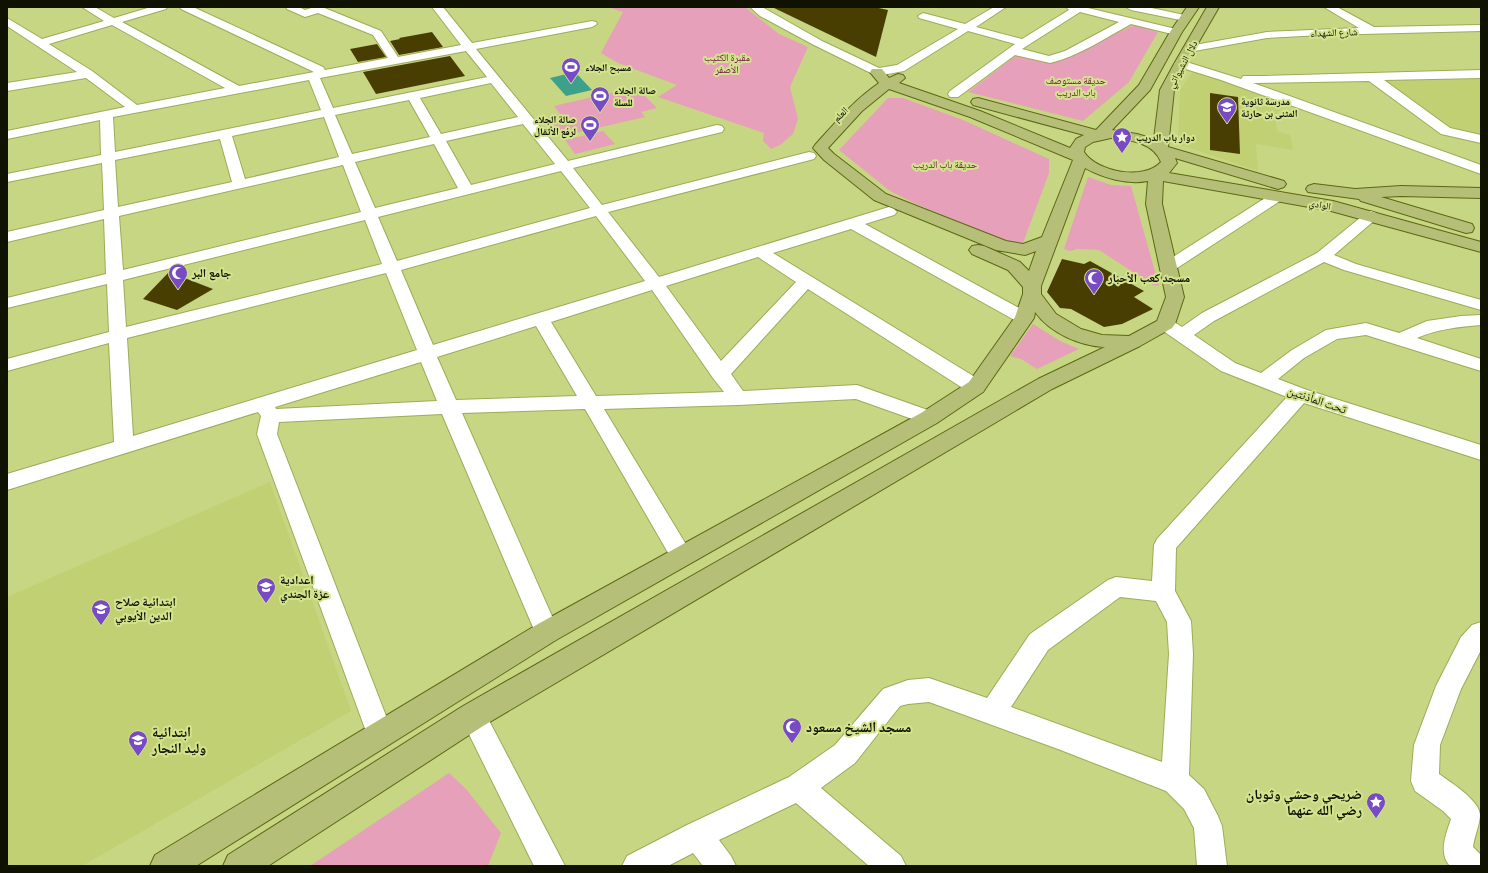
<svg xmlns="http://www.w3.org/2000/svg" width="1488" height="873" viewBox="0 0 1488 873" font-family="'Source Sans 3','Noto Naskh Arabic',sans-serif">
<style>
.built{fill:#c0d073}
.green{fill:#e7a0b9}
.water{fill:#3ca08b}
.building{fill:#493e02}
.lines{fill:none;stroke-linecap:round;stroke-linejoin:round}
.minor-casing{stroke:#9eab58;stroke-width:2}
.major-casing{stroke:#5c6713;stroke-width:2}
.minor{fill:#fff;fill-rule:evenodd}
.major{fill:#b6bf77;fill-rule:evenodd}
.labels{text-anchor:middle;stroke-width:4;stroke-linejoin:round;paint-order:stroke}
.far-street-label{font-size:10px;fill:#0f1200;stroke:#d4e38e}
.far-park-label{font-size:10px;fill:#68143c;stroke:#d4e38e}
.far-poi-label{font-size:10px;font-weight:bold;fill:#0f1200;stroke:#d4e38e;text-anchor:start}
.poi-label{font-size:12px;font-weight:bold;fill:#0f1200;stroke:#d4e38e;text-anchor:start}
.street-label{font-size:12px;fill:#0f1200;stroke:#d4e38e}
.near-poi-label{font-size:14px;font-weight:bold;fill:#0f1200;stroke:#d4e38e;text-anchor:start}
</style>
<rect width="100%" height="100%" fill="#c7d682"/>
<g class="built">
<polygon points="1194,70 1286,103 1275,116 1277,131 1290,135 1293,150 1256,144 1258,171 1178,144 1180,90"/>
<polygon points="1481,78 1481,137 1450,130 1386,81"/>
<polygon points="270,482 351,711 82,866 7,866 7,597"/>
</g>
<g class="green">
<polygon points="608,7 745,7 779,34 808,47 790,87 798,119 793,134 780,145 771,149 763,141 764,133 658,97 677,85 618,63 601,53 623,12"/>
<polygon points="1134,25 1158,32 1129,82 1083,121 968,92 1017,55 1053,63"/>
<polygon points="636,87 657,108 641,112 645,117 563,136 547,117 560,114 554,106"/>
<polygon points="888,98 903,98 963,120 1049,159 1049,173 1023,243 1010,243 916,204 890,191 839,150"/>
<polygon points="603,131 615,144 575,154 565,140"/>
<polygon points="1088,177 1111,185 1131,186 1159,286 1153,285 1099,250 1077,249 1070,251 1064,249"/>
<polygon points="1033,324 1060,341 1079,349 1037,369 1021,359 1010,356"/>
<polygon points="449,773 466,789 501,833 488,866 310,866"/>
</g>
<polygon class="water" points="575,72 592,90 566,96 550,78"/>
<g class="building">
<polygon points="772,7 874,7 888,10 876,57"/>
<polygon points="432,32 443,47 399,55 390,41 400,39 399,38"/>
<polygon points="377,44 386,57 358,62 350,49"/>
<polygon points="450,56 465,76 376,94 363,72"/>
<polygon points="1210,93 1238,97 1240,154 1210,150"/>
<polygon points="1062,259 1084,264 1090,261 1144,291 1134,297 1153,309 1122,324 1104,327 1071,309 1060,308 1047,292"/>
<polygon points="169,272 213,289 177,310 143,299"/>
</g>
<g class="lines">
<defs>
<g id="minor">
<path d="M82,7H95L114,18L151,7H167L166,9L122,22L239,86L314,72L181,9L180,7H193L323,67L325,70L388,58L373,35L318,13L305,17L287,9L286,7H299L305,10L314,7H322L381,31L398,57L461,45L432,7H443L472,43L592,21L596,22L597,24L592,27L476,49L568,161L717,125L722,126L724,129L722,132L573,168L602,205L809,152L814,153L816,156L814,159L608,212L659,277L889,207L894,209L897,212L894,215L865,224L1030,314L1033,318L1030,322L1024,323L1018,322L851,229L773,253L983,382L985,387L983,392L976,393L969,392L808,289L731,374L743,391L857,385L936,413L939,418L936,423L929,425L856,399L738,405L604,409L693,556L690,563L682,565L674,563L585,409L462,413L559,632L556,640L547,643L538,640L535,632L442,414L279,422L277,434L393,734L389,743L380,747L371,743L367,734L257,434L261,416L258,412L7,490V474L114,442L109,343L7,371V359L109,332L107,284L7,308V298L106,274L104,219L7,242V232L104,210L102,163L7,182V174L101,155L100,120L7,139V131L125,107L86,78L7,91V83L77,72L7,26V18L42,39L104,21ZM112,25L225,88L137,105L92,71L49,44ZM466,51L487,77L333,108L320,78ZM309,80L321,110L115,152L113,117ZM491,83L518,117L441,134L420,98ZM409,100L430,137L352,154L335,115ZM324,117L339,157L245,179L232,136ZM523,124L555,164L471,185L446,141ZM220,139L232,182L118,207L115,160ZM434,144L458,188L375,208L355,162ZM343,165L361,212L123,270L119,216ZM561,171L590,208L397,261L378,217ZM596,216L645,281L433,345L401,270ZM365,220L382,264L126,327L123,280ZM758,257L796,282L721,361L666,286ZM386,273L417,350L133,436L127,338ZM652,290L713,378L724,392L596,396L551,322ZM536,326L577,396L456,400L437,357ZM421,362L437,401L276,409L275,407Z"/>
<path d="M750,7H762L822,41L879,68L897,65L958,29L919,18L918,16L923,13L965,24L994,7H1006L976,27L1022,39L1069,10L1066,7H1084L1180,30L1182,32L1176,35L1131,24C1105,38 1079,56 1050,63L1015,55L958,97H950L948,94L950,91L1015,44L968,31L904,71L877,76L814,45L760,16ZM1080,12L1119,22L1065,51L1049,56L1022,49Z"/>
<polygon points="1126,7 1147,7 1189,16 1190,18 1185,21 1131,10"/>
<polygon points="1324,7 1337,7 1374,27 1481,25 1481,31 1322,35 1267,38 1189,52 1185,51 1183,49 1185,47 1189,46 1267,32 1359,28"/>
<polygon points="1180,60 1241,79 1243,76 1265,76 1481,70 1481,78 1384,80 1450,128 1481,135 1481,143 1441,134 1369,81 1253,83 1481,165 1481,174 1221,80 1176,66 1174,64 1176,62"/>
<polygon points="1278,192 1283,193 1285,196 1283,199 1174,270 1168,272 1162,270 1160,267 1162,264 1273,193"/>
<path d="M1371,211L1376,213L1379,216L1376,219L1334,255L1356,264L1481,300V310L1344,270L1324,262L1214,321L1194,335L1235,363L1261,373L1292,350L1326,330L1366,323L1399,333L1427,321L1461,316L1481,315V325C1459,327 1437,329 1417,338L1481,359V371L1366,335L1337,339L1304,358L1278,379L1307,390L1481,445V460L1304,403L1176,548L1175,591L1191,621L1193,654L1189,775L1204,789L1218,816L1222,826L1227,866H1197L1194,828L1184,809L1166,791L1058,749L929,702L908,704L900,706L855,763L821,788L901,856L906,866H869L796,803L719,840L731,856L736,866H703L693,853L668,866H622L627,856L687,825L789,777L835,745L883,689L908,680L929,678L987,698L1030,634L1108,580L1116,577L1152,581L1154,545L1157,539L1287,397L1221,371L1159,328L1156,324L1159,320C1168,318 1174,322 1182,327L1202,313L1317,253L1366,213ZM1120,597L1156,601L1167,622L1169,654L1162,762L1011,707L1048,650Z"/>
<path d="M1481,622V650L1461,689L1440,745L1439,774C1450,782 1481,801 1480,816C1479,827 1474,837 1473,847L1481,855V866H1450C1438,853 1446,834 1451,819L1443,811L1415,791L1411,781L1414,745L1436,686L1461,637L1472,625Z"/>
<polygon points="473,704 482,707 565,866 534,866 460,716 464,707"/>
</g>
<g id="major">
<path d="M1187,7H1199L1182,32L1150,90L1112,130L1137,134L1154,139L1160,90L1174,64L1207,7H1219L1186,64L1174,90L1168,147L1284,181L1286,184L1284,187L1278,189L1175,158L1177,163L1169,173L1333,201L1481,242V252L1331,211L1163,181L1162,204L1184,297L1175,324L1172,328L1140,346L1052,389L483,726L268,866H223L228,855L463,706L1038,379L1105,347C1080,346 1050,333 1035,312L1034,318L983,392L937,423L556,640L196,866H150L155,855L538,624L921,413L969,382L1015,317L1023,294V287L1008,270L972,254L969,250L972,246L978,245L984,246L1020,262L1029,271L1036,251L1025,255L996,250L874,200L824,160L813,148L815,145C835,123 854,100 879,83L870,72L872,69H882L889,78L898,74L903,75L905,78L899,83L980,111L1070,148L1076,139L1084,135L973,105L971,102L973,99L978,98L1096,130L1139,85L1170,32ZM889,89L970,117L1073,160L1042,237L1023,244L1006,241L886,194L834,154L828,148L862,111ZM1111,138C1130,140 1153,142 1161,162C1144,181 1097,172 1084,152L1085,147L1093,142ZM1085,168C1103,178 1127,185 1148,181L1146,204L1166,297L1157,321L1129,336L1102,335L1081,329L1056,314L1041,294V286Z"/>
<polygon points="1314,184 1355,189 1401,186 1481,188 1481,198 1401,196 1381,197 1472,224 1474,228 1472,232 1466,233 1361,201 1359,199 1308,192 1306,189 1308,186"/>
</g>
</defs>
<use href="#minor" class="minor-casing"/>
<use href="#major" class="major-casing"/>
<use href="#minor" class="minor"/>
<use href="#major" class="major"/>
</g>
<defs>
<symbol id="stadium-pin" viewBox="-11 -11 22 30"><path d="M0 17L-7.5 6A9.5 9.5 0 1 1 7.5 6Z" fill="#784bc4" stroke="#d4e38e"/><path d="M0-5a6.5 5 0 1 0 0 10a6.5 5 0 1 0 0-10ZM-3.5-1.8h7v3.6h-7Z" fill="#fff"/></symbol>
<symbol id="school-pin" viewBox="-11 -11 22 30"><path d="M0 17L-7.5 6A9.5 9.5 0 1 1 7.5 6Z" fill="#784bc4" stroke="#d4e38e"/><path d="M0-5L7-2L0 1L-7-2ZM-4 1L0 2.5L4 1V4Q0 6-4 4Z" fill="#fff"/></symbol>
<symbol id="sight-pin" viewBox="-11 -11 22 30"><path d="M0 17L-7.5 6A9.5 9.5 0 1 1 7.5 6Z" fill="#784bc4" stroke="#d4e38e"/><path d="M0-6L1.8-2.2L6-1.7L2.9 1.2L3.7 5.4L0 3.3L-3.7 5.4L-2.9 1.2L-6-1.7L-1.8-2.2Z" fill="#fff"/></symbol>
<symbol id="mosque-pin" viewBox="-11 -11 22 30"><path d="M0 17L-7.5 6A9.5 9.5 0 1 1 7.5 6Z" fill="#784bc4" stroke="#d4e38e"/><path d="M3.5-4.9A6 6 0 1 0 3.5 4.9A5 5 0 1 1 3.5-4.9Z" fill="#fff"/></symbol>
</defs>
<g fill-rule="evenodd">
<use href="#stadium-pin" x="560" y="56" width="22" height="30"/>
<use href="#stadium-pin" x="589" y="85" width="22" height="30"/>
<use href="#school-pin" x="1216" y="96" width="22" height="30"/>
<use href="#stadium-pin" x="579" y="114" width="22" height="30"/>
<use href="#sight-pin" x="1111" y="126" width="22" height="30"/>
<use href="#mosque-pin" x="167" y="262" width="22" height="30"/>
<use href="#mosque-pin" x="1083" y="267" width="22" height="30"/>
<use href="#school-pin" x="255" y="576" width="22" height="30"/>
<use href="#school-pin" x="90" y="598" width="22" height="30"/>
<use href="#mosque-pin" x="781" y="716" width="22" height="30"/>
<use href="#school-pin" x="127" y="729" width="22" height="30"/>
<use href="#sight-pin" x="1365" y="791" width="22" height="30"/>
</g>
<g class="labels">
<g class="far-street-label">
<text transform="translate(1334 32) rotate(-2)" y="4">شارع الشهداء</text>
<text transform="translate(1182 64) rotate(-62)" y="4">دلال النشيواتي</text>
<text transform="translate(840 114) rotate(-44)" y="4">العلم</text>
<text transform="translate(1320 204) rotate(11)" y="4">الوادي</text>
</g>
<g class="far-park-label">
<text x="727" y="61">مقبرة الكثيب<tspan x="727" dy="12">الأصفر</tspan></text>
<text x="1076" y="84">حديقة مستوصف<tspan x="1076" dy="12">باب الدريب</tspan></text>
<text x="945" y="168">حديقة باب الدريب</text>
</g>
<g class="far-poi-label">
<text x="585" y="71">مسبح الجلاء</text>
<text x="614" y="94">صالة الجلاء<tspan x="614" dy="12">للسلة</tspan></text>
<text x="1241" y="105">مدرسة ثانوية<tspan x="1241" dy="12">المثنى بن حارثة</tspan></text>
<text x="576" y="123" text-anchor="end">صالة الجلاء<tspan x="576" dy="12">لرفع الأثقال</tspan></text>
<text x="1136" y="141">دوار باب الدريب</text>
</g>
<g class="poi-label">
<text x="192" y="277">جامع البر</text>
<text x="1108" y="282">مسجد كعب الأحبار</text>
<text x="280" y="584">اعدادية<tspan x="280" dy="14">عزة الجندي</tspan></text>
<text x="115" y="606">ابتدائية صلاح<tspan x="115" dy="14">الدين الأيوبي</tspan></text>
</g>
<g class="street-label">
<text transform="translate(1317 400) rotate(19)" y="4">تحت المأذنتين</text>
</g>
<g class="near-poi-label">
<text x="806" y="732">مسجد الشيخ مسعود</text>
<text x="152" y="737">ابتدائية<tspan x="152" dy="16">وليد النجار</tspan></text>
<text x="1362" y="799" text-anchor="end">ضريحي وحشي وثوبان<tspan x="1362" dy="16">رضي الله عنهما</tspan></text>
</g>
</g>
<rect width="1488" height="873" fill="none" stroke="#0f1200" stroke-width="16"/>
</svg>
